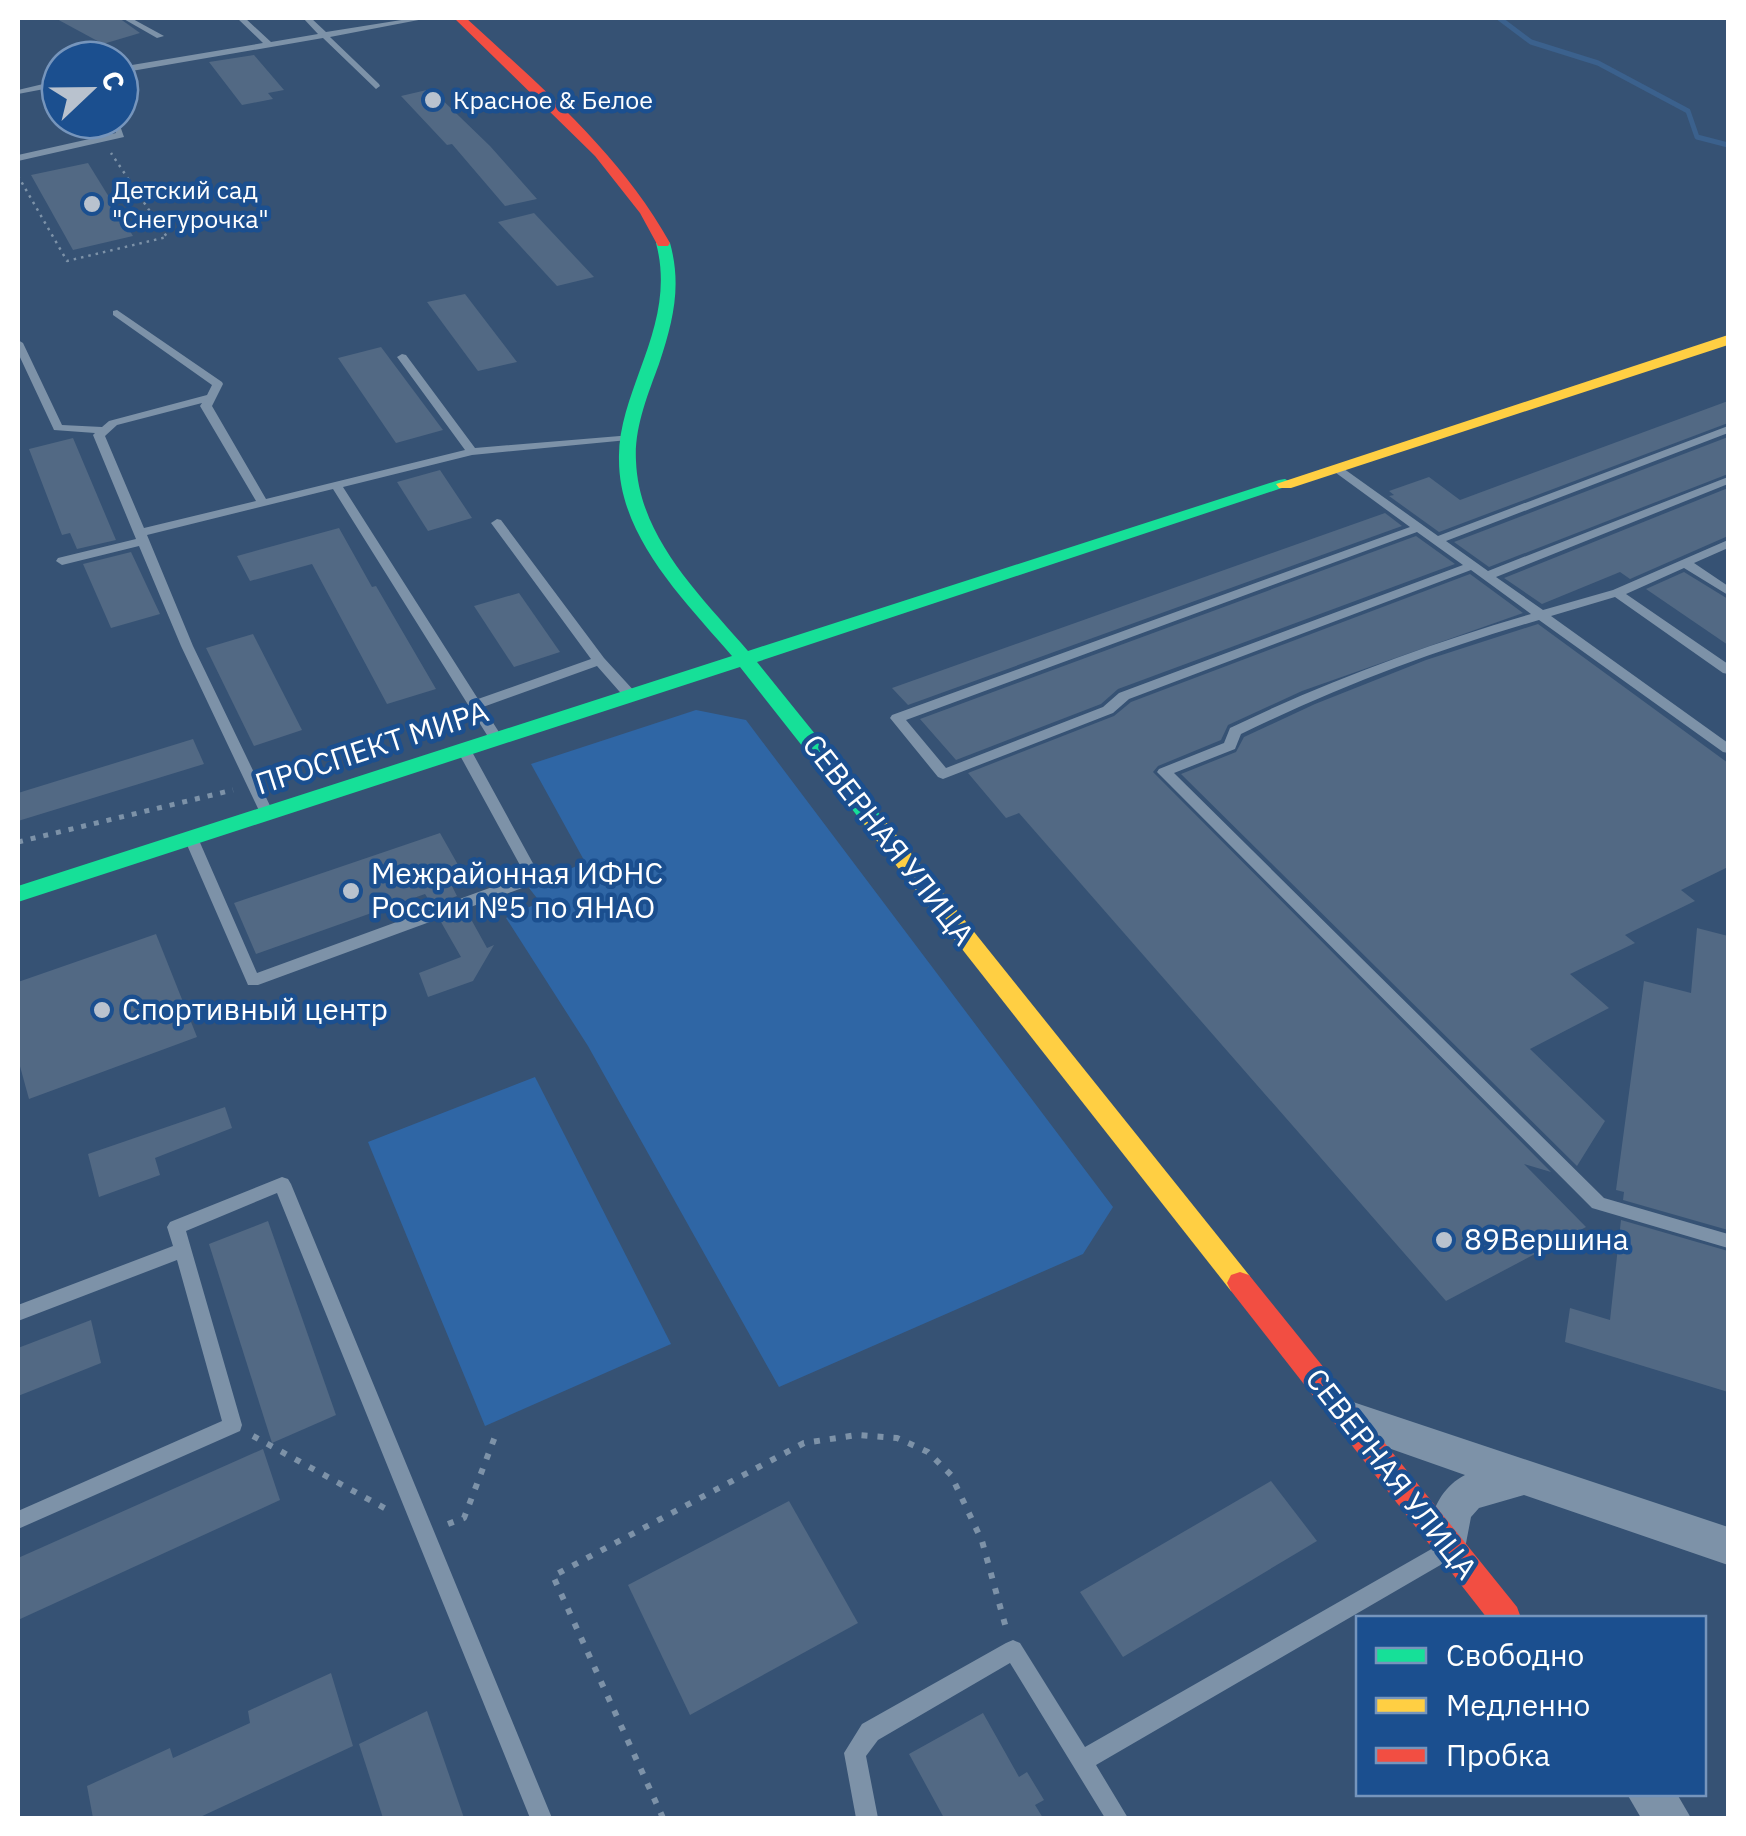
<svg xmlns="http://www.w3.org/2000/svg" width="1746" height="1836" viewBox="0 0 1746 1836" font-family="'IBM Plex Sans',sans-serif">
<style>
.green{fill:#2f66a5}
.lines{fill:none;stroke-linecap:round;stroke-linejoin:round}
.stream{stroke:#3b618d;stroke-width:5}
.building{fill:#526984}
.path-far2{stroke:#7d92a8;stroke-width:2.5;stroke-dasharray:2.5 5;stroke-linecap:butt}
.path-far1{stroke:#7d92a8;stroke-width:5;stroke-dasharray:5 8;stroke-linecap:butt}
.path{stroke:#7d92a8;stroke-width:6;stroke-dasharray:6 10;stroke-linecap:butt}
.lane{fill:#7d92a8;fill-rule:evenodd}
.street{fill:#7d92a8;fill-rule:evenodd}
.fast{fill:#16e098;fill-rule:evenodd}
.slow{fill:#ffcf43;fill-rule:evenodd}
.jam{fill:#f24e42;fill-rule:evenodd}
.poi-dot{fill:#b9c2ce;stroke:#1b4f8f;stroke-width:4}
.labels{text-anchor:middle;stroke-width:9;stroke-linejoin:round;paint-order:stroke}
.far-poi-label{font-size:25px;fill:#fff;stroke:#1b4f8f;text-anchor:start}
.street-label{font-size:30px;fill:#fff;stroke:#1b4f8f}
.poi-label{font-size:30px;fill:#fff;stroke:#1b4f8f;text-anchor:start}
</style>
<rect width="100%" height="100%" fill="#365274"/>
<g class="green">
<polygon points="696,710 746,720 1113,1207 1083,1254 779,1387 588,1046 506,918 540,902 529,888 585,862 531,764"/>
<polygon points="535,1077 671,1344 485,1426 368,1142"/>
</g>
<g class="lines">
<polyline class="stream" points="1499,18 1531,42 1598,63 1688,111 1697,137 1728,145"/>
</g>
<g class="building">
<polygon points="55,18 119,18 140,33 103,44"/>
<polygon points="254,55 284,90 268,93 273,99 242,105 209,62"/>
<polygon points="431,89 490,146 537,199 505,206 452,144 447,145 401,96"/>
<polygon points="88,163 133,236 73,250 31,175"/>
<polygon points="534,213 594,277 557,286 498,222"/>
<polygon points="465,294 517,362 478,371 427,302"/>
<polygon points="381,347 443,430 396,443 338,358"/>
<polygon points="1728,401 1728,423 1439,532 1389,496 1394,495 1389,491 1429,477 1460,500"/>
<polygon points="1728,437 1728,474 1489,567 1454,542"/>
<polygon points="73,438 116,540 77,549 70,533 62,535 29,449"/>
<polygon points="440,470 472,518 428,531 397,482"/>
<polygon points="1728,488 1728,536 1630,579 1620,572 1542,604 1504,578"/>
<polygon points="1385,513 1402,526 908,705 892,688"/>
<polygon points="339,528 372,587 376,586 436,689 387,704 312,564 250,581 237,556"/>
<polygon points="1416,536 1455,564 1118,689 1101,704 956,760 920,719"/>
<polygon points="131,552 160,614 111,628 83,564"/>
<polygon points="1684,572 1728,599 1728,645 1646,589"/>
<polygon points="1470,574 1523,613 1302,691 1228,725 1221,740 1158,766 1153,772 1551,1172 1524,1164 1586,1227 1446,1301 1019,813 1006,818 968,773 1114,716 1131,702"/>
<polygon points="519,593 560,652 514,667 474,606"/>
<polygon points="1538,624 1728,763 1728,867 1681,890 1695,901 1625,935 1635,943 1570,974 1609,1008 1530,1049 1605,1121 1577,1166 1181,774 1236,752 1244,737 1315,704 1426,660"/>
<polygon points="253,634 302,730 254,746 206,648"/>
<polygon points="193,739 204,764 18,821 18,793"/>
<polygon points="440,833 466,879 451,884 457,896 432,905 425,894 256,954 234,903"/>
<polygon points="467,912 487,948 494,945 473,981 428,997 419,973 461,957 441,922"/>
<polygon points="1697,928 1728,936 1728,1230 1623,1200 1624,1192 1616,1190 1644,981 1691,993"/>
<polygon points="156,934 197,1037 29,1099 18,1059 18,982"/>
<polygon points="225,1107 232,1128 155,1158 160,1175 99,1197 88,1154"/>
<polygon points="1621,1220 1728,1251 1728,1392 1565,1342 1570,1308 1610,1320"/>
<polygon points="268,1221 336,1415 272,1443 209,1244"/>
<polygon points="91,1320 101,1363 18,1396 18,1348"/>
<polygon points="263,1449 280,1500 18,1620 18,1558"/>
<polygon points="1271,1481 1317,1541 1123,1657 1080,1592"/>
<polygon points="789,1501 858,1623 690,1715 628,1585"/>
<polygon points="331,1673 353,1746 198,1818 93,1818 87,1786 170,1748 173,1758 250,1723 248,1711"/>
<polygon points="427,1711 464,1818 383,1818 359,1744"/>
<polygon points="983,1713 1019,1777 1027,1772 1044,1800 1035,1805 1043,1818 944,1818 909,1754"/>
</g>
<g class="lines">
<polyline class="path-far2" points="18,176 67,261 167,237 111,153"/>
<polyline class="path-far1" points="18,842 233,790"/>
<g class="path">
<polyline points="253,1436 388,1510"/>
<polyline points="448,1524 464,1518 496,1434"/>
<polyline points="663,1818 553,1576 804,1443 857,1435 897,1438 928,1452 951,1475 982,1541 1006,1628"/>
</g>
<g class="lane">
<polygon points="122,18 131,18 164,36 157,38"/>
<polygon points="237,18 245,18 271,42 318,34 303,18 311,18 326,32 414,18 429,18 330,37 379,84 380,86 376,89 323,38 120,73 120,67 263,43"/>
<polygon points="60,80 60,86 18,94 18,90"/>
<polygon points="110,120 118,120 124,137 18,161 18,155 116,133"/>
<path d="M117,310L222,382L223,384L212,406L266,499L465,450L397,357L402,354L406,355L475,448L632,435V439L628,440L472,455L343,487L478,699L591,659L491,523L497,519L501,520L604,658L636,693L638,696L636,699H626L597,666L483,707L504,740L502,743H492L333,489L147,535L193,646L274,814L267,819L262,817L181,646L139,546L62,565L56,561L58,558L136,539L93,435L95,433L54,430L18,353V340L23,343L62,425L102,427L109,421L207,395L212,385L113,315V311ZM202,403L200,406L256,501L144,528L105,436L117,425Z"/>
<path d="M1728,426V433L1446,541L1488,571L1728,477V484L1496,577L1543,610L1613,590L1728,540V548L1694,563L1728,586V595L1684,568L1626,594L1728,664V674L1723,673L1615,597L1551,616L1728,743V753L1723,752L1539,620C1436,650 1337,687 1241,734L1235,749L1174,773L1604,1198L1728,1234V1248L1592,1208L1157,772L1159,769L1224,743L1230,728C1327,681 1428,644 1531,614L1471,570L1129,699L1113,713L943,779L938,777L890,718L892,715L1410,527L1332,470V466H1340L1438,536ZM1417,532L1463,565L1119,693L1103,707L946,768L906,720Z"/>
<polygon points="464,746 471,750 535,867 525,887 258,985 248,985 184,838 186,834 191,833 198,838 257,973 514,879 521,867 457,750"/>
<polygon points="282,1177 288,1179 291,1184 552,1818 530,1818 277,1193 186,1231 242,1425 240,1431 18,1529 18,1511 222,1421 177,1260 18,1321 18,1305 173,1246 167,1227 170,1222"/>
<polygon points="1442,1543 1449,1546 1452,1553 1449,1560 1096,1765 1128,1818 1105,1818 1010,1663 878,1740 866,1756 878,1818 856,1818 844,1753 862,1724 1006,1643 1013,1640 1020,1643 1085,1747"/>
</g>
<g class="street">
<path d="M1353,1402L1728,1527V1565L1524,1495L1479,1508L1471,1517L1463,1559L1449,1565L1435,1559C1422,1529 1435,1490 1465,1475L1340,1431L1334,1419L1340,1407Z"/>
<polygon points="1627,1794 1677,1794 1691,1818 1641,1818"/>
</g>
<path class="fast" d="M663,239L670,243C682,286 673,322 659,364C648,394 634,428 636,461C639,538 701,596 748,651L1279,480L1285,479L1294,484L757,662L882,817L885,822L882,827H866L740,667L18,902V886L732,656C685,601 619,537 619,460C618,429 630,398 640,370C656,327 668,288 656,243Z"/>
<g class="slow">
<polygon points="1728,335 1728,345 1291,488 1279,488 1276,484"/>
<polygon points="874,815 882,817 1249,1275 1253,1283 1249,1291 1240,1294 1231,1291 866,827 863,822"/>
</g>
<g class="jam">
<path d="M454,18H466C541,87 620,153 670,243L668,246H658L640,213L595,156Z"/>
<polygon points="1240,1272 1249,1275 1517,1607 1521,1618 1487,1618 1231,1291 1227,1283 1231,1275"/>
</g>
</g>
<g class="poi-dot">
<circle cx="433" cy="100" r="10"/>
<circle cx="92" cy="204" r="10"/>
<circle cx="351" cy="891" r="10"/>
<circle cx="102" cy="1010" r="10"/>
<circle cx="1444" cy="1240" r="10"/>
</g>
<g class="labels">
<g class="far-poi-label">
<text x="453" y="109">Красное &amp; Белое</text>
<text x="112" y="199">Детский сад<tspan x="112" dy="29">"Снегурочка"</tspan></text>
</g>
<g class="street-label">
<text transform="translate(372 748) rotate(-18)" y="10">ПРОСПЕКТ МИРА</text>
<text transform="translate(888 840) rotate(52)" y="10">СЕВЕРНАЯ УЛИЦА</text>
<text transform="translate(1391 1474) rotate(52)" y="10">СЕВЕРНАЯ УЛИЦА</text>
</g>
<g class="poi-label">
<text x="371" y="884">Межрайонная ИФНС<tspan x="371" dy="34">России №5 по ЯНАО</tspan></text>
<text x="122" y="1020">Спортивный центр</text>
<text x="1464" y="1250">89Вершина</text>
</g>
</g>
<rect width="1746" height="1836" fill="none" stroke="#ffffff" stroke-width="40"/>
<rect x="1356" y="1616" width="350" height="180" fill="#1b4f8f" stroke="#7695bc" stroke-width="2.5"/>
<rect x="1376" y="1648" width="50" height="15" fill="#16e098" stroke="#7695bc" stroke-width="2.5"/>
<text x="1446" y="1666" font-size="30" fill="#ffffff">Свободно</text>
<rect x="1376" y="1698" width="50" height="15" fill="#ffcf43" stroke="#7695bc" stroke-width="2.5"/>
<text x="1446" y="1716" font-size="30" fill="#ffffff">Медленно</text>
<rect x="1376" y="1748" width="50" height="15" fill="#f24e42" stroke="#7695bc" stroke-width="2.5"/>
<text x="1446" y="1766" font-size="30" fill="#ffffff">Пробка</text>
<g transform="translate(90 90) rotate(68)"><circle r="48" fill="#1b4f8f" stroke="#7695bc" stroke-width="2.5"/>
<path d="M0-8L18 38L0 25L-18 38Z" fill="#b9c2ce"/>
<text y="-15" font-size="28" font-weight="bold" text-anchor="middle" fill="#ffffff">С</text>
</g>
</svg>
